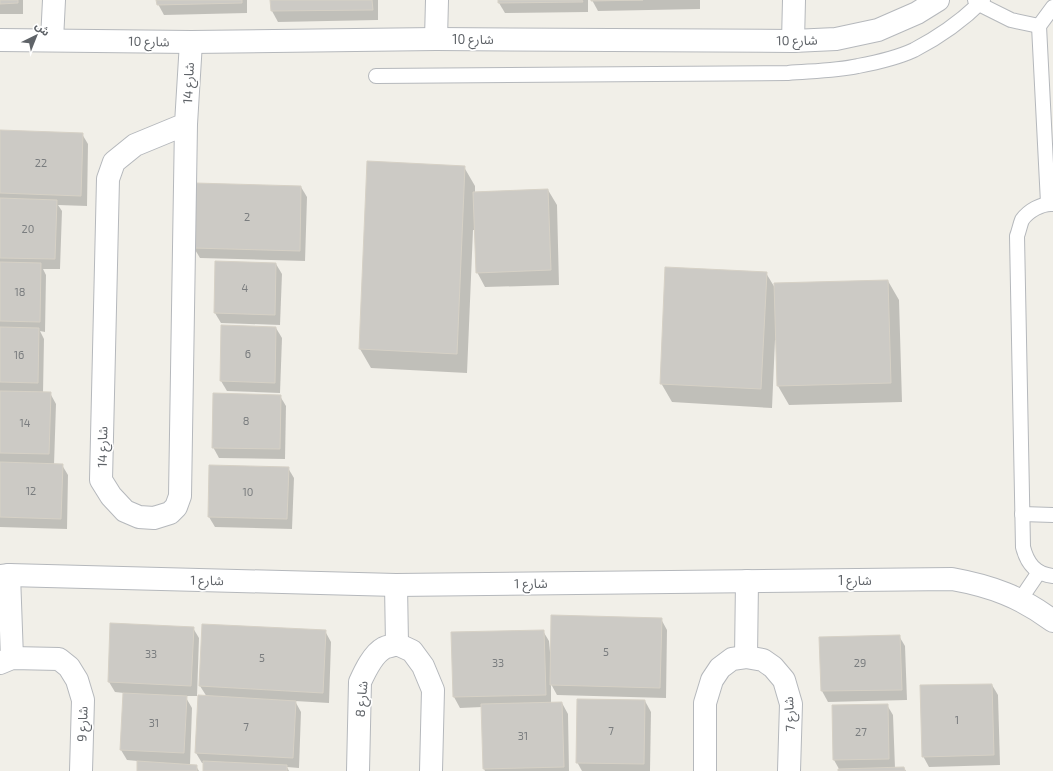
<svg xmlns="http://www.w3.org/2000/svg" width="1053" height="771" viewBox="0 0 1053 771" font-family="'Exo 2','Noto Sans Arabic',sans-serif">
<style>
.shadow{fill:#0003}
.building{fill:#cccac5;stroke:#d6d1c6}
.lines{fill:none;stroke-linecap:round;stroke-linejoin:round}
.lane-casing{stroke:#b5b8bc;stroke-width:16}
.street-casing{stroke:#b5b8bc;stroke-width:24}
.lane{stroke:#fff;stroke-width:14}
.street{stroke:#fff;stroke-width:22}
.labels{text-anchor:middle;stroke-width:3.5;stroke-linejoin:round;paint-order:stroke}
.number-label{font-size:11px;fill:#7a7d7f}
.street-label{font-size:13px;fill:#5f6368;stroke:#fff}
</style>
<rect width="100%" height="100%" fill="#f1efe8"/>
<g class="shadow">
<rect x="0" y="0" width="23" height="14"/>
<polygon points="157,0 247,0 247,13 164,15 158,4"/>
<polygon points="271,0 378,0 378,20 278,22 272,11"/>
<polygon points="499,0 588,0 588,12 505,13 499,3"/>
<polygon points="592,0 700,0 700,9 598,11"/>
<polygon points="0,131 82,134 88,144 87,206 58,205 62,211 60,269 43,269 46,275 45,332 40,331 44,339 43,393 50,393 56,404 54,465 62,465 68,475 67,529 0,527"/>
<polygon points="368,162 464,167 475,186 475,192 548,190 557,205 559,285 485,287 477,272 475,230 473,230 467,373 371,368 360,349"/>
<polygon points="301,187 307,197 305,261 200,258 194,248"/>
<polygon points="216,262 276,264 282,274 280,325 221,323 215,313"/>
<polygon points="766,273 775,288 888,281 899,300 902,402 789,405 778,386 777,340 775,340 772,408 672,402 661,383"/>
<polygon points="276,328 282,338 280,393 227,391 221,381"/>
<polygon points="280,396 286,406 285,459 219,458 213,447"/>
<polygon points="288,468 294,478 292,529 215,527 209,517"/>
<polygon points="661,619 667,630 666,698 557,695 551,684 551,704 562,703 568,714 569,771 485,771 484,769 482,707 460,708 454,697 452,633 543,631 549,641 550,652 551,652"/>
<polygon points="193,628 199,638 197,696 185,696 192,708 190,765 196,766 199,771 138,771 138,761 127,760 121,750 124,693 115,692 109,682"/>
<polygon points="325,631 331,642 329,703 295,701 301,712 299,768 287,767 289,771 204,771 204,763 202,763 196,753 207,697 200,686"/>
<polygon points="899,636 905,646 907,700 828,702 822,691 820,638"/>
<polygon points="992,685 998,695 1000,765 929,767 923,756"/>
<polygon points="645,701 651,712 650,771 582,771 577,762"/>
<polygon points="887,705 893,715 895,768 904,768 906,771 839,771 839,769 834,760"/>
</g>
<g class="building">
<polygon points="0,0 18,0 18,3 0,4"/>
<polygon points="156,0 242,0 242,3 157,5"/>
<polygon points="270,0 372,0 373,10 271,11"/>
<polygon points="498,0 582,0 583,2 498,3"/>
<polygon points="591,0 643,0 591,1"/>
<polygon points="0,130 83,133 81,196 0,193"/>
<polygon points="367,161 465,166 457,354 359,349"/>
<polygon points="195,183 301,186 300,251 193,248"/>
<polygon points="548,189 551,270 476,273 473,192"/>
<polygon points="0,198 57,200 55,259 0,258"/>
<polygon points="215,261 276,263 275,315 214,313"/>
<polygon points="0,262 41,263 40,322 0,321"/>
<polygon points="665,267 767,272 761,389 660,384"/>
<polygon points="888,280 891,383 777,386 774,283"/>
<polygon points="221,325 276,327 275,383 220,381"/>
<polygon points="0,327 39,328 38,383 0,382"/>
<polygon points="0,391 51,392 49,454 0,453"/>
<polygon points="213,393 281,395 280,449 212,448"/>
<polygon points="0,462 63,464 61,519 0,517"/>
<polygon points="209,465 289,467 287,519 208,517"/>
<polygon points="551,615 662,618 660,688 550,685"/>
<polygon points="110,623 194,627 191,686 108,682"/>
<polygon points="202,624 326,630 323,693 199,686"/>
<polygon points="544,630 546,695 453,697 451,632"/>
<polygon points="900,635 902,690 821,691 819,637"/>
<polygon points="992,684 994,755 922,757 920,685"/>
<polygon points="123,693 187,696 184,753 120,750"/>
<polygon points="198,695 296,701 293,758 195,753"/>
<polygon points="577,699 645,700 644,764 576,763"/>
<polygon points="562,702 564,767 483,769 481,704"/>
<polygon points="888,704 889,759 833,760 832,705"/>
<polygon points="137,761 197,765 197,771 137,771"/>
<polygon points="203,761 287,765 287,771 203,771"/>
<polygon points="904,767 905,771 838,771 838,769"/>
</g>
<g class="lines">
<defs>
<g id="lane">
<polyline points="975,0 979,4 1011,20 1039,26"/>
<path d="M376,76L788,73C811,71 835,71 858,66C874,63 899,57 914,50C939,37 963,20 983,0"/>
<polyline points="1048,203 1039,26 1053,7"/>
<path d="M1053,204C1042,203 1028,211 1022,220C1020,225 1019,231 1017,236L1023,547C1027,563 1035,574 1053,576"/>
<polyline points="1022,514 1053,515"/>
<polyline points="1020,600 1039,572"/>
</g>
<g id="street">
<polyline points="436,39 437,0"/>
<polyline points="0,40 191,42 436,39 793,41 836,39 878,30 917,13 938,0"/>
<polyline points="52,40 54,0"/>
<polyline points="793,41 794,0"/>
<polyline points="186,124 135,145 114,162 108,179 101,480 111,496 125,511 139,517 154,518 170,513 176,507 180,496 186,124 191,42"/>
<polyline points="9,575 12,658"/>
<path d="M0,576L9,575L396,585L952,579C991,586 1021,597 1053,621"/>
<polyline points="396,585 397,644"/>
<polyline points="746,657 747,581"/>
<polyline points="0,663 12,658 59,659 69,667 77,680 83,700 81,771"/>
<path d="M358,771L360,682C365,671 373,654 384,648C388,646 393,646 397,644L412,651L423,666L433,690L431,771"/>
<polyline points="705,771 705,703 712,680 720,668 732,659 746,657 763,660 773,667 784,680 791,704 789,771"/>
</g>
</defs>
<use href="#lane" class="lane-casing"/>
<use href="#street" class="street-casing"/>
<use href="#lane" class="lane"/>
<use href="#street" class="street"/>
</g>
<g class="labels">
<g class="number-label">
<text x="41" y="167">22</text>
<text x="247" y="221">2</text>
<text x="28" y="233">20</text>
<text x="245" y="292">4</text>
<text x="20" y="296">18</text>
<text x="248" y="358">6</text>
<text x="19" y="359">16</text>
<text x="246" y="425">8</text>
<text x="25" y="427">14</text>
<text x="31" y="495">12</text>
<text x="248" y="496">10</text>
<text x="606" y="656">5</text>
<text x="151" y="658">33</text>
<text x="262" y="662">5</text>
<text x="498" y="667">33</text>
<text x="860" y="667">29</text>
<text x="957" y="724">1</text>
<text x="154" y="727">31</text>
<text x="246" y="731">7</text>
<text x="611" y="735">7</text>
<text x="861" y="736">27</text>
<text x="523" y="740">31</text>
</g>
<g class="street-label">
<text x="473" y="44">شارع 10</text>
<text transform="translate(797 40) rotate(-1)" y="5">شارع 10</text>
<text transform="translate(149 41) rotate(1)" y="5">شارع 10</text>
<text transform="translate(188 83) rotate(-87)" y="5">شارع 14</text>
<text transform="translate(102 447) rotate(-89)" y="5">شارع 14</text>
<text transform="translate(207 580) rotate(1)" y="5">شارع 1</text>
<text x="855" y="585">شارع 1</text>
<text transform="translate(531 583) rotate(-1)" y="5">شارع 1</text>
<text transform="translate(361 699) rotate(-85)" y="5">شارع 8</text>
<text transform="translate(789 714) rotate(-93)" y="5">شارع 7</text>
<text transform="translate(82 724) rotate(-88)" y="5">شارع 9</text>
</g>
</g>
<g transform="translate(36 36) rotate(43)" stroke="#ffffff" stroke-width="3" paint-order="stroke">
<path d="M0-3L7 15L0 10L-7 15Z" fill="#5f6368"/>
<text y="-6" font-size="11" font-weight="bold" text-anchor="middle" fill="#5f6368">ش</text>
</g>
</svg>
